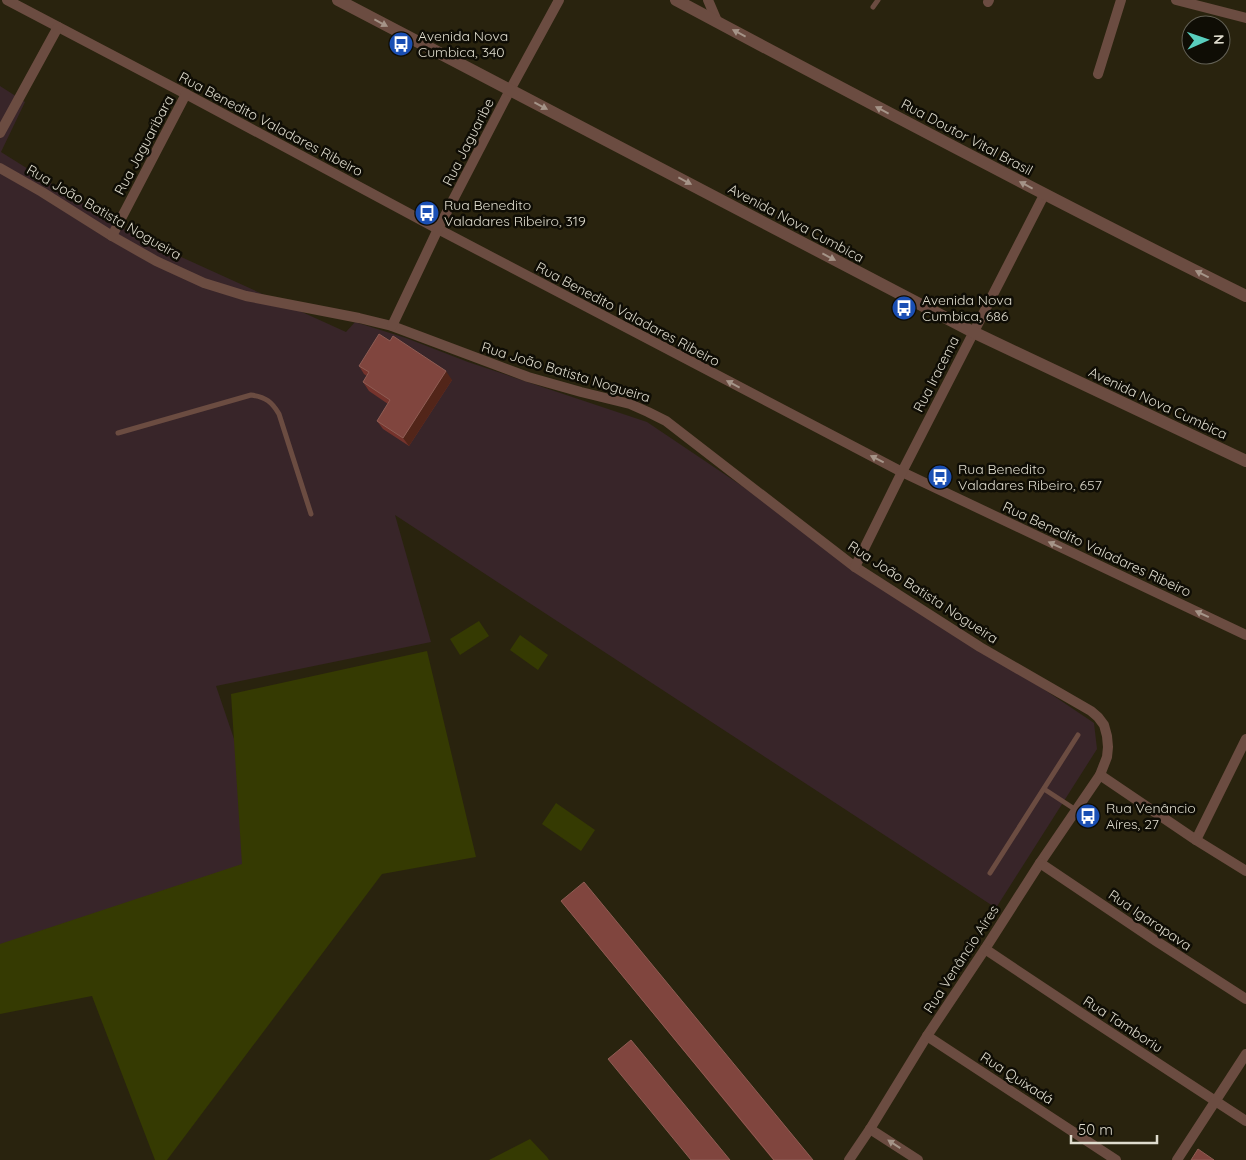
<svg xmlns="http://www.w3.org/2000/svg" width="1246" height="1160" viewBox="0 0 1246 1160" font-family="Quicksand,sans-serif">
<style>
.industrial{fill:#382529}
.green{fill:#353a02}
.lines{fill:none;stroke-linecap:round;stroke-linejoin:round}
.service{stroke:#6b4c41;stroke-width:5}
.minor{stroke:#6b4c41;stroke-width:10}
.tertiary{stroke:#6b4c41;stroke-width:12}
.wall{fill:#75332c}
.shaded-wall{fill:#522519}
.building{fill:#80453e;stroke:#8f5d54}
.oneway{fill:#a59488}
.labels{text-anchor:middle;stroke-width:5;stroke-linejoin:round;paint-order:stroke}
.poi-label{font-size:14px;fill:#dfdcce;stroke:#0f0d05;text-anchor:start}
.street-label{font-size:14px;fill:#dfdcce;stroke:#0f0d05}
</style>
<rect width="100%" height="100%" fill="#29230e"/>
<polygon class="industrial" points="0,86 25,102 1,152 135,236 346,332 355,322 406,338 468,362 647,422 1094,723 1097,749 996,908 395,515 431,642 216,686 279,871 0,984"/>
<g class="green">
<polygon points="479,621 489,636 460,655 450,639"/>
<polygon points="520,635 548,655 538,670 510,650"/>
<polygon points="427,651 476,857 382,874 167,1160 155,1160 92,996 0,1014 0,944 242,864 231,694"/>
<polygon points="556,803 595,830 581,851 542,824"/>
<polygon points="530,1139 547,1157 549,1160 489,1160"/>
</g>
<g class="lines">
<g class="service">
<polyline points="873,7 878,0"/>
<path d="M118,433L251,395C266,397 272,402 279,414L311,514"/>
<polyline points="1044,789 1076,810"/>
<polyline points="990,873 1078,735"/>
</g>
<g class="minor">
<polyline points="7,0 186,94 438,229 902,472 1246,635"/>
<polyline points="708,0 717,21"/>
<polyline points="1176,0 1246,18"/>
<polyline points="988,2 989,0"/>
<polyline points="1098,74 1121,0"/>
<polyline points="0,133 58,27"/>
<polyline points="0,168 42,192 112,236 156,261 204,283 246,296 359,318 392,326 528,377 581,392 630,404 648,412 666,421 855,567 980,647 1091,711 1098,717 1104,725 1107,736 1108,747 1107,757 1100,775 1040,863 985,949 927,1036 870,1129 849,1160"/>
<polyline points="112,236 186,94"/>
<polyline points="392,326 438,229 510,90 559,0"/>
<polyline points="855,567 902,472 1044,195"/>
<polyline points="1100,775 1196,840 1246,871"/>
<polyline points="1196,840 1246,739"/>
<polyline points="1040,863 1156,941 1246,999"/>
<polyline points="985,949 1081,1013 1246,1121"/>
<polyline points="927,1036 1116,1160"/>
<polyline points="870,1129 918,1160"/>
<polyline points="1177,1160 1246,1054"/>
</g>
<g class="tertiary">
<polyline points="338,0 973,332 1246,461"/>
<path d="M676,0C865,101 1054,201 1246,296"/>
</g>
</g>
<g class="wall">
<polygon points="359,366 452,380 409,446 383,429 377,421 388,404 369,391 363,382 367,376 364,374"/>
<polygon points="561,901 813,1160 773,1160"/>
</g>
<polygon class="shaded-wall" points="446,371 452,380 409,446 403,438"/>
<g class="building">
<polygon points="379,334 390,341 393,336 446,371 403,438 377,421 390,400 363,382 369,372 359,366"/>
<polygon points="584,882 813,1160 774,1160 561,901"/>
<polygon points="631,1040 730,1160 691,1160 608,1059"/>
<polygon points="1198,1149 1214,1160 1191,1160"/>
</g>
<defs><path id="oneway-solid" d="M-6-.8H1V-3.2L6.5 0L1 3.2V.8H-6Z" transform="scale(1.25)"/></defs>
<g class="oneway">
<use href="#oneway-solid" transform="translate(381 23) rotate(28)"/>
<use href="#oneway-solid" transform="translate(739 33) rotate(-152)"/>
<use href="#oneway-solid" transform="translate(541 106) rotate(28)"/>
<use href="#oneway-solid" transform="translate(882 110) rotate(-152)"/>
<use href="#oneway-solid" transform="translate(685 181) rotate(28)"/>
<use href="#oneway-solid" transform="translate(1026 185) rotate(-152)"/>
<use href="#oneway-solid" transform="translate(829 257) rotate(28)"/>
<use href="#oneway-solid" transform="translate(1202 274) rotate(-153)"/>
<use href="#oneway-solid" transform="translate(733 384) rotate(-152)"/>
<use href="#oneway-solid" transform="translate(877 459) rotate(-153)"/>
<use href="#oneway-solid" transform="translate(1055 545) rotate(-155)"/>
<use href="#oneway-solid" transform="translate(1202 614) rotate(-155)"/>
<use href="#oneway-solid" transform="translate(894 1144) rotate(-147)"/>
</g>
<defs>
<symbol id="bus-disc" viewBox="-11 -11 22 22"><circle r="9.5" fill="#1a4fb4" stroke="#0f0d05"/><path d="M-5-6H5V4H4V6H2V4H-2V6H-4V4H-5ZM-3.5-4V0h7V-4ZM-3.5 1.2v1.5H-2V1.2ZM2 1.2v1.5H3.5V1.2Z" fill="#fff"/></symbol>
</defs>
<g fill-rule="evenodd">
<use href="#bus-disc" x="387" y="30" width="28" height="28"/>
<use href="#bus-disc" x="413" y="199" width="28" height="28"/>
<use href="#bus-disc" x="890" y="294" width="28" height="28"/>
<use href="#bus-disc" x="926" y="463" width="28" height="28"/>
<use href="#bus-disc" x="1074" y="802" width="28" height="28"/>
</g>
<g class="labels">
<g class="poi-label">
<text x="418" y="41">Avenida Nova<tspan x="418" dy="16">Cumbica, 340</tspan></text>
<text x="444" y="210">Rua Benedito<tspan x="444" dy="16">Valadares Ribeiro, 319</tspan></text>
<text x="922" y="305">Avenida Nova<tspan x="922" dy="16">Cumbica, 686</tspan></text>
<text x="958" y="474">Rua Benedito<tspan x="958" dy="16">Valadares Ribeiro, 657</tspan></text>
<text x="1106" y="813">Rua Venâncio<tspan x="1106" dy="16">Aíres, 27</tspan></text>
</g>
<g class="street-label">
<text transform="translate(271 124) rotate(28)" y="5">Rua Benedito Valadares Ribeiro</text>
<text transform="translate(967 137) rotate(28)" y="5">Rua Doutor Vital Brasil</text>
<text transform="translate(468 142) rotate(-63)" y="5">Rua Jaguaribe</text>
<text transform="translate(144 145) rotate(-62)" y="5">Rua Jaguaribara</text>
<text transform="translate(104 212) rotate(30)" y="5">Rua João Batista Nogueira</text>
<text transform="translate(796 223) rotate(28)" y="5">Avenida Nova Cumbica</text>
<text transform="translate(628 314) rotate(28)" y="5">Rua Benedito Valadares Ribeiro</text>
<text transform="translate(566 372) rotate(17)" y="5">Rua João Batista Nogueira</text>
<text transform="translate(936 374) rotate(-63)" y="5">Rua Iracema</text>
<text transform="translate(1158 403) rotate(25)" y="5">Avenida Nova Cumbica</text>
<text transform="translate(1097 549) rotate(25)" y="5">Rua Benedito Valadares Ribeiro</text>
<text transform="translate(923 592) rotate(33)" y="5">Rua João Batista Nogueira</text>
<text transform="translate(1150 920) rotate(34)" y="5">Rua Igarapava</text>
<text transform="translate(961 959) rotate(-57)" y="5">Rua Venâncio Aíres</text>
<text transform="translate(1123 1024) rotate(33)" y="5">Rua Tamboriu</text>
<text transform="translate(1017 1078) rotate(33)" y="5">Rua Quixadá</text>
</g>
</g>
<g transform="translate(1206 40) rotate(88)"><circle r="24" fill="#0f0d05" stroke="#626055"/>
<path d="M0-4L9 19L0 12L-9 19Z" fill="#59cebe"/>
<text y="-8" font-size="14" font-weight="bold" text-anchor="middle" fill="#dfdcce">N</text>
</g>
<path d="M1071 1135v8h86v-8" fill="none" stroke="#dfdcce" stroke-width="2.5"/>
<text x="1078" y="1135" font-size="15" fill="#dfdcce" stroke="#0f0d05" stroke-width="4" paint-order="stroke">50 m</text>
</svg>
